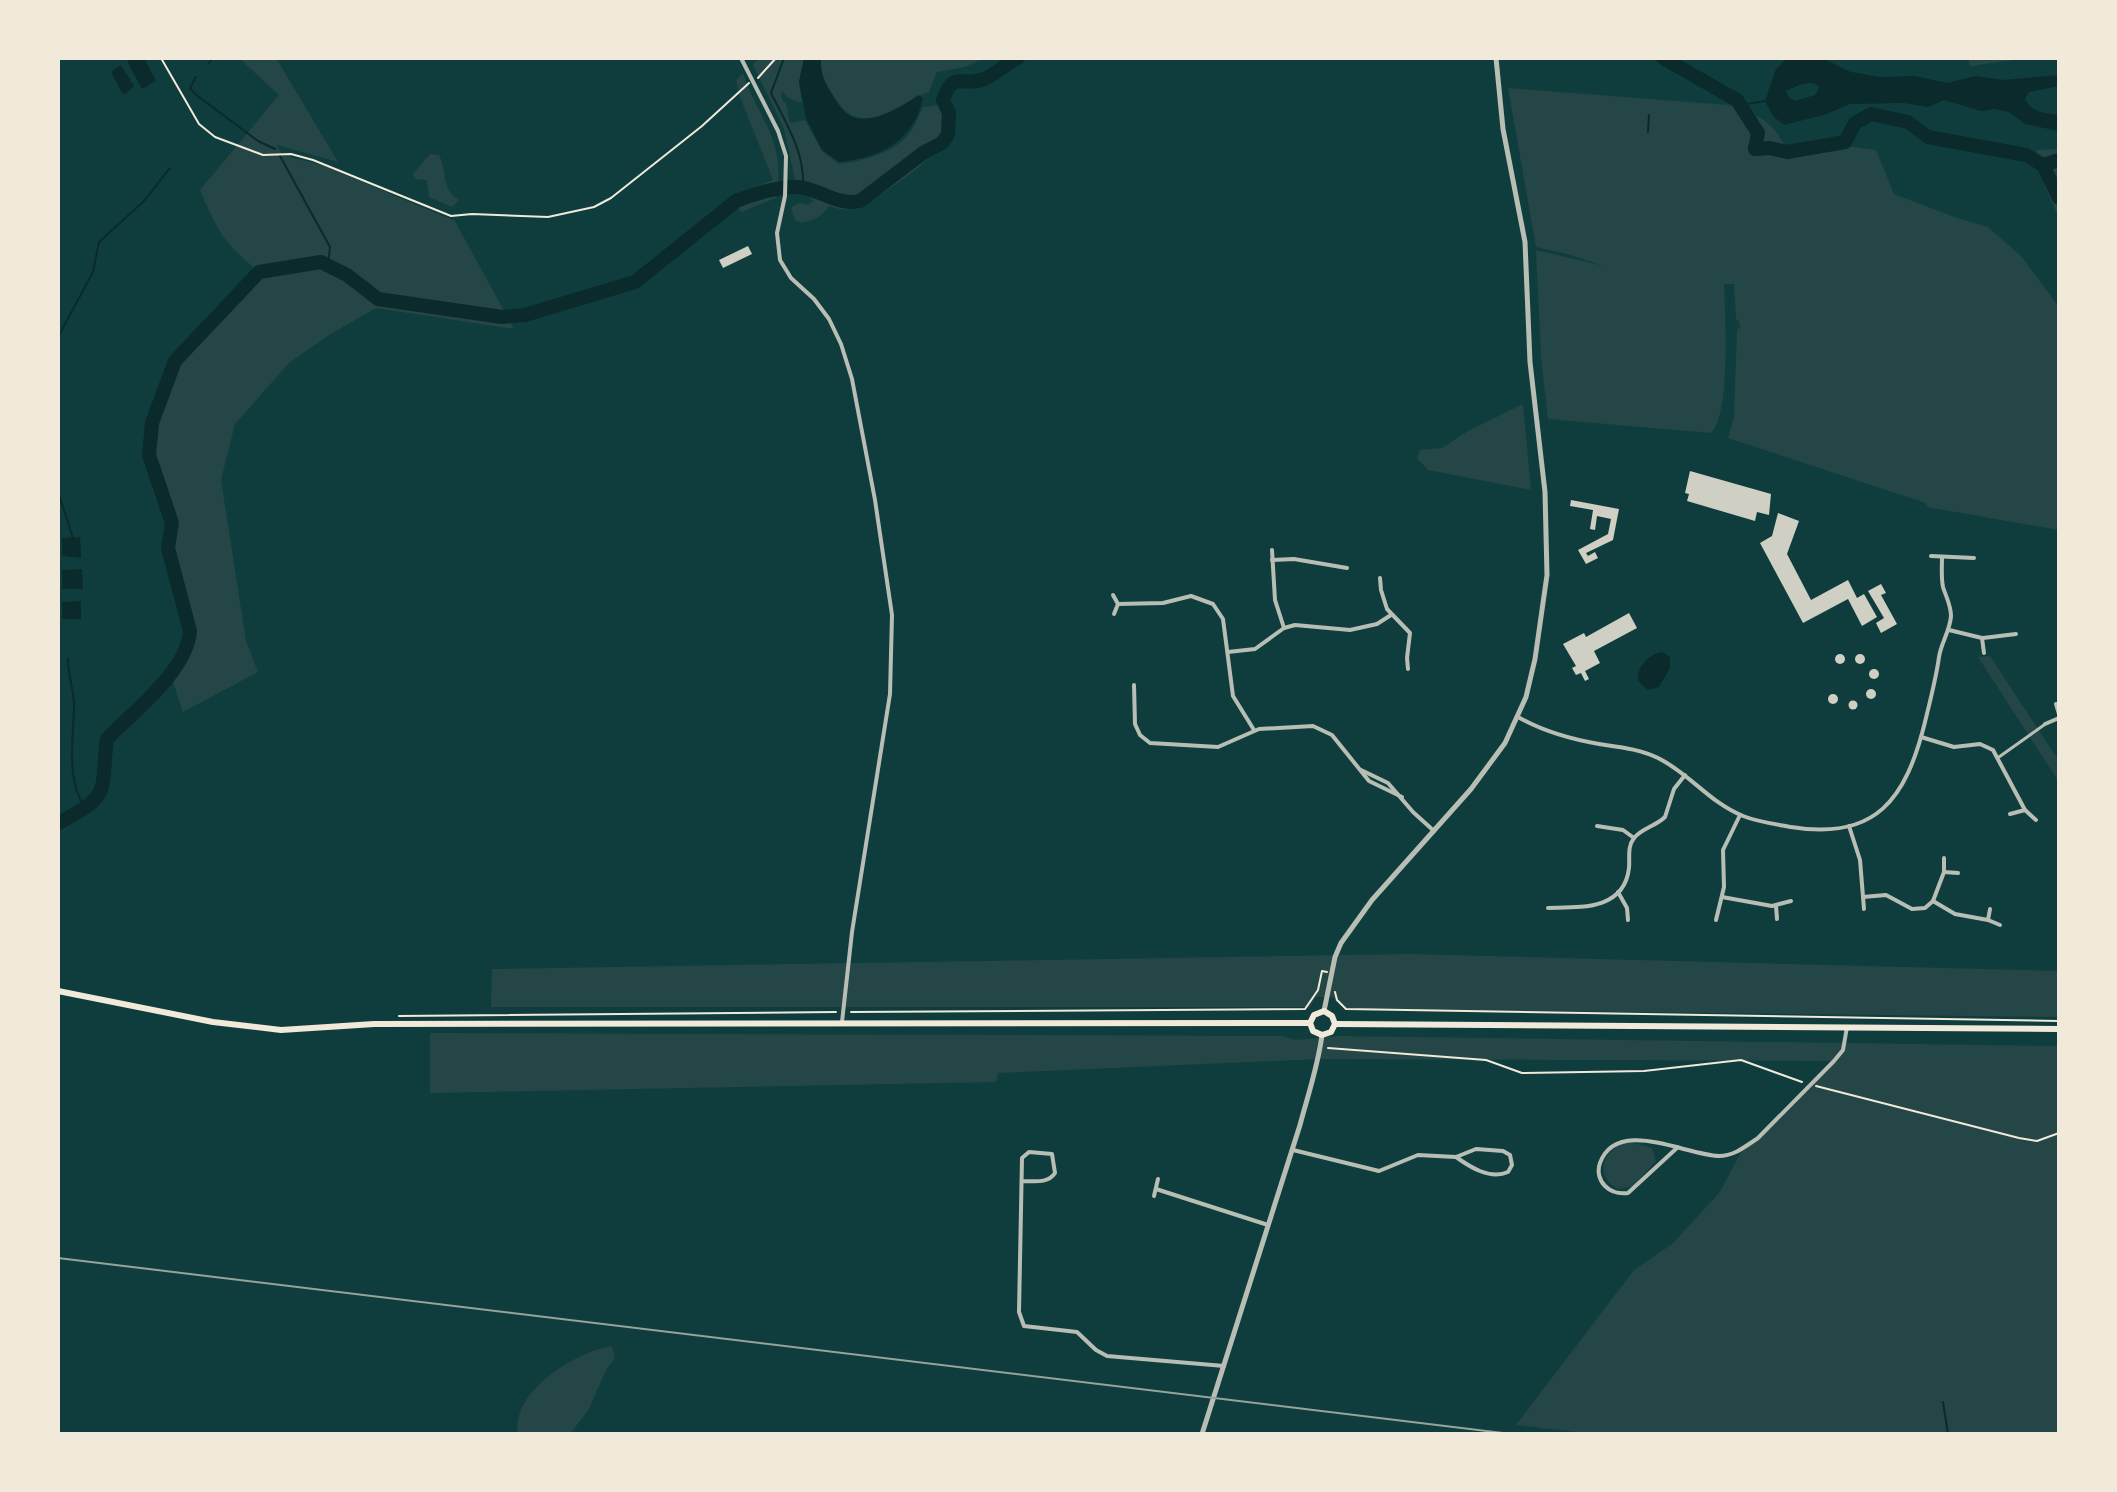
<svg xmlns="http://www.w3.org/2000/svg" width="2117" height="1492" viewBox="0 0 2117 1492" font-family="'PT Sans Narrow',sans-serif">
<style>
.green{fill:#244646}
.water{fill:#0a2a2b;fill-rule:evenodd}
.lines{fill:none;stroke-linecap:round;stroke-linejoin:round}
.stream{stroke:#0a2a2b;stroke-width:2}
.river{stroke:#0a2a2b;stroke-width:14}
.building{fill:#cfcfc3}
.path{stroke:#f1e9da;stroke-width:2}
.pedestrian{stroke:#b8beb3;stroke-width:3}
.minor{stroke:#b8beb3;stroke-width:4}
.tertiary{stroke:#b8beb3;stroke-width:5}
.primary{stroke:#f1e9da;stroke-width:6}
.rail{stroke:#97a49c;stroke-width:2}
</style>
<rect width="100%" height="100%" fill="#0f3d3e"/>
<g class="green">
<path d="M239,58H276L338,162L277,145L282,155L322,165L455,221L514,329L376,308L329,335L289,363L235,424L221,480L246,641L258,672L183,712L170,673L182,658L190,631L168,548L172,523L149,455L152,423L175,361L259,272C223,242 218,232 200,190L279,95Z"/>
<path d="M759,58H804L799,82L802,103L790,99L781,91L782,100L786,103L790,123L805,120L822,151L839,164C862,161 892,154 908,135C915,128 918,116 923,107L938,105L945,114C944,127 941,138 935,149C928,165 871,203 854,208C846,211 837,209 829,206C824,216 813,220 802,223L795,220L791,208L798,203L808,205L813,201L806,192H795L796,184L784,129L753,65Z"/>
<path d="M821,58H984L965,67L937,72L929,92C896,103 863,141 835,99C827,85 819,74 821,58Z"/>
<polygon points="1968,58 2029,58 1970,66"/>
<path d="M743,73C760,124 786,137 776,198L741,212L736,201L743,192L773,180L740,97L736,80Z"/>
<path d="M1508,88L1728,105C1762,116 1774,121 1789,155L1853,147L1876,150L1894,194L1957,218L1988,227L2021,256L2059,307V530L1927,507L1926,503L1728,438L1734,417L1737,329L1740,328L1739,321L1736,319L1734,284H1724C1725,313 1731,415 1711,433L1548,419L1541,357L1536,250L1604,266L1571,255L1536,247Z"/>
<path d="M2059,149V219C2051,197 2036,172 2036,150Z"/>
<path d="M430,154L439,155C448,174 440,187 459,200L452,207L429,197L427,180L416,179L413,174Z"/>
<polygon points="1523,404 1531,490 1428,470 1417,458 1420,450 1442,448 1468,431"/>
<polygon points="1990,656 2059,761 2059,782 1978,657"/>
<polygon points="1411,954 2059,971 2059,1017 1345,1009 1332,997 1316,997 1310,1007 491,1007 492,969"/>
<polygon points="430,1033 1282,1036 1296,1040 1338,1036 2059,1046 2059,1434 1595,1434 1516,1425 1634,1270 1672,1244 1720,1192 1743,1148 1758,1137 1833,1061 1319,1059 998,1073 996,1082 430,1093"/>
<path d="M1631,1142L1652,1148L1656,1161L1633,1186L1618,1189C1591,1174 1605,1145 1631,1142Z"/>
<path d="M612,1346L615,1358L606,1370L589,1409L570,1434H518C511,1391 575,1352 612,1346Z"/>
</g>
<g class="water">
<polygon points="132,58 144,58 156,81 142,89 127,61"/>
<path d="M804,58H821C820,72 824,82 832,94C836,100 841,109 847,114C866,128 903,108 918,95L923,98C914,141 880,158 839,162L822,150L806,118L799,82Z"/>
<path d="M1787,58H1822L1851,72L1880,77L1915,76L1947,83L1976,76L2004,80L2059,75V86L2029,92L2025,99C2032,113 2045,113 2059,115V131L2025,124L2009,112L1994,109L1981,111L1944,100L1928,107L1904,103L1850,104L1827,114L1784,125L1773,116L1765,101L1776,69ZM1811,83L1818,85L1819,88L1815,95L1795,101L1789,98L1786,91L1801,84Z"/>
<polygon points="121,65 134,86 126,94 122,93 112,74 113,70"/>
<polygon points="80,537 81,558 62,556 62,538"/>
<polygon points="82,569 83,589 62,589 62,570"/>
<polygon points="81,601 81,619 62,619 62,602"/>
<path d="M1662,652L1670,657V668L1659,687L1648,690L1638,681C1636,667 1649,654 1662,652Z"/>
</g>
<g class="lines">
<g class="stream">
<path d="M784,58L771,93C785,121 804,151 803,183L797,187"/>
<polyline points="209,63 213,58"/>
<polyline points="196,77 190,88 195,94 258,141 275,149"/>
<polyline points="1741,105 1765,101"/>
<polyline points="1648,132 1649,115"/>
<polyline points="280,156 330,247 328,265"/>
<polyline points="58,337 93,272 99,242 144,201 170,168"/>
<polyline points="58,492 73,538"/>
<path d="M68,659C68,674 73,688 74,703C74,740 65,776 85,809"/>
<polyline points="1943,1402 1948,1434"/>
</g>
<g class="river">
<polyline points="1663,58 1737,100 1758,133 1755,149 1770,148 1787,152 1845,142 1855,123 1871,114 1908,122 1928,137 2026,155 2043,165 2059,198"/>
<polyline points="2043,165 2059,160"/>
<path d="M58,823C113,795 100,793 107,739C134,711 187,671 190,631L168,548L172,523L149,455L152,423L175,361L259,272L321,262L347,275L378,299L502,317L525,315L635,282L736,201C753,194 780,186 798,187C821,189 836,206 860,201L923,153L942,143L948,134L949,113L943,100C953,69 963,88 984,79C996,74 1006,64 1018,58"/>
</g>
</g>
<g class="building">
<polygon points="748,246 752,254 723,268 719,260"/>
<polygon points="1690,471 1771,494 1769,515 1757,512 1755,521 1687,501 1689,494 1685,493"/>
<polygon points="1571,500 1619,509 1613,540 1586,553 1588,556 1595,552 1598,558 1586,564 1578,550 1608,534 1611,519 1597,516 1595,530 1590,529 1593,510 1570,506"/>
<polygon points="1778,513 1799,521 1787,554 1811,600 1848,580 1857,598 1864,594 1877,617 1862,626 1848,599 1803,623 1760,543 1772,536"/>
<polygon points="1881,584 1886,593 1881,595 1897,624 1881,633 1876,623 1884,618 1868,591"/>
<polygon points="1629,613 1637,628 1594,651 1600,663 1585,671 1589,679 1585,681 1581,673 1576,675 1572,668 1576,666 1563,644 1584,633 1586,637"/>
<circle cx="1840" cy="659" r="5"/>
<circle cx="1860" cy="659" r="5"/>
<circle cx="1874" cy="674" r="5"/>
<circle cx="1871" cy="694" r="5"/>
<circle cx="1833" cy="699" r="5"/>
<circle cx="1853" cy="705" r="4.5"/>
</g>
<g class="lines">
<g class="path">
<polyline points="161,58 199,124 215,137 263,155 291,154 313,160 451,216 472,214 548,217 594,207 611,198 702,126 749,83"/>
<polyline points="758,78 776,58"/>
<polyline points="1335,992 1337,1000 1346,1009 2059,1021"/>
<polyline points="851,1012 1305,1009 1318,990 1322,971 1327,972"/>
<polyline points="399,1016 836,1012"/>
<polyline points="1328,1048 1486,1060 1522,1073 1644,1071 1741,1060 1802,1082"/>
<polyline points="1816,1086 2019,1138 2037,1141 2059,1133"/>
</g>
<polyline class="pedestrian" points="1999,757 2044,725"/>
<g class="minor">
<polyline points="741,58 778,131 786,156 785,196 777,233 780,260 791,278 814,299 829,319 841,344 852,379 875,500 892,615 890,694 852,932 842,1022"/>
<polyline points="1272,550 1275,600 1284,628"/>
<polyline points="1931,556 1974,558"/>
<polyline points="1272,560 1294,559 1347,568"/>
<polyline points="1380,578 1381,590 1387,609 1410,633 1407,658 1408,669"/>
<polyline points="1113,595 1118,604 1163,603 1191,596 1213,604 1223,619 1233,696 1254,730"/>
<polyline points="1114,614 1118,604"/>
<polyline points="1949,630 1982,638 1984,653"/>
<polyline points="1983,638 2016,634"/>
<polyline points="1228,652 1255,649 1284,628 1295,625 1350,630 1377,624 1391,615"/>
<polyline points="1134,685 1135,724 1140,735 1150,743 1218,747 1259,729 1313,726 1332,735 1369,781 1402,797"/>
<polyline points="2056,704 2059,714"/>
<path d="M1518,717C1544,732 1570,739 1599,744C1619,747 1640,749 1658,758C1689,773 1710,803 1743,816C1758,822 1775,824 1791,827C1876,841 1906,799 1925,722C1930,701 1936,679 1939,657C1941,643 1950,631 1951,616C1951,605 1946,597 1943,587C1941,577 1942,567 1942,557"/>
<polyline points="2045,724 2059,718"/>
<polyline points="1921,737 1954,747 1980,744 1993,750 2025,810"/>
<polyline points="1361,770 1388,783 1413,812 1434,831"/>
<polyline points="2010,814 2025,810 2036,820"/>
<polyline points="1597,826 1623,830 1634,838"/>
<polyline points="1849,826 1860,860 1864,909"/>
<polyline points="1944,858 1944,872 1958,873"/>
<polyline points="1618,892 1627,908 1628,920"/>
<polyline points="1722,897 1772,906 1791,901"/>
<polyline points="1863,897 1886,895 1912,909 1925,908 1933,901 1944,872"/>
<polyline points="1933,901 1955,914 1988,920"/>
<polyline points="1776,906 1777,919"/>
<path d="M1548,908C1579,907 1624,911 1629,868C1630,858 1627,847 1634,838C1642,828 1656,826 1665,817L1674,789L1685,775"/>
<polyline points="1990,909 1988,920 2000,925"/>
<polyline points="1716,920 1724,887 1723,850 1740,815"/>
<path d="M1678,1147L1628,1193C1619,1194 1612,1193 1605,1186C1599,1180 1597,1171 1600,1163C1617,1117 1685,1155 1719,1156C1734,1156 1746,1146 1758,1138L1834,1061L1843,1050L1847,1027"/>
<path d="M1293,1150L1379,1171L1418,1155L1456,1157L1476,1149L1503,1151L1510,1155L1512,1165L1508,1172C1490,1180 1470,1167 1456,1157"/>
<path d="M1023,1181C1034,1181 1048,1184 1055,1173L1052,1154L1029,1152L1022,1158L1019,1312L1024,1326L1077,1332L1096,1350L1107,1356L1224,1366"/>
<polyline points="1156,1189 1268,1225"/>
<polyline points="1154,1196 1158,1179"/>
</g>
<g class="tertiary">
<polyline points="1324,1011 1335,957 1341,943 1372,900 1471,789 1505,743 1526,697 1535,659 1547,575 1545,492 1530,362 1525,242 1503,129 1496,58"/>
<path d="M1202,1434L1300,1125C1308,1095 1318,1066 1322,1035"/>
</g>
<g class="primary">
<polyline points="58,991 213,1022 281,1030 374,1024 1310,1023"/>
<polyline points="1310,1023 1314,1015 1324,1011 1332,1016 1335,1024"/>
<polyline points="1310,1023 1313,1031 1322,1035 1331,1032 1335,1024"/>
<polyline points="1335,1024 2059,1029"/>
</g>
<polyline class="rail" points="58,1258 1511,1434"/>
</g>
<rect width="2117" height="1492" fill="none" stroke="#f1e9da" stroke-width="120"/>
</svg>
